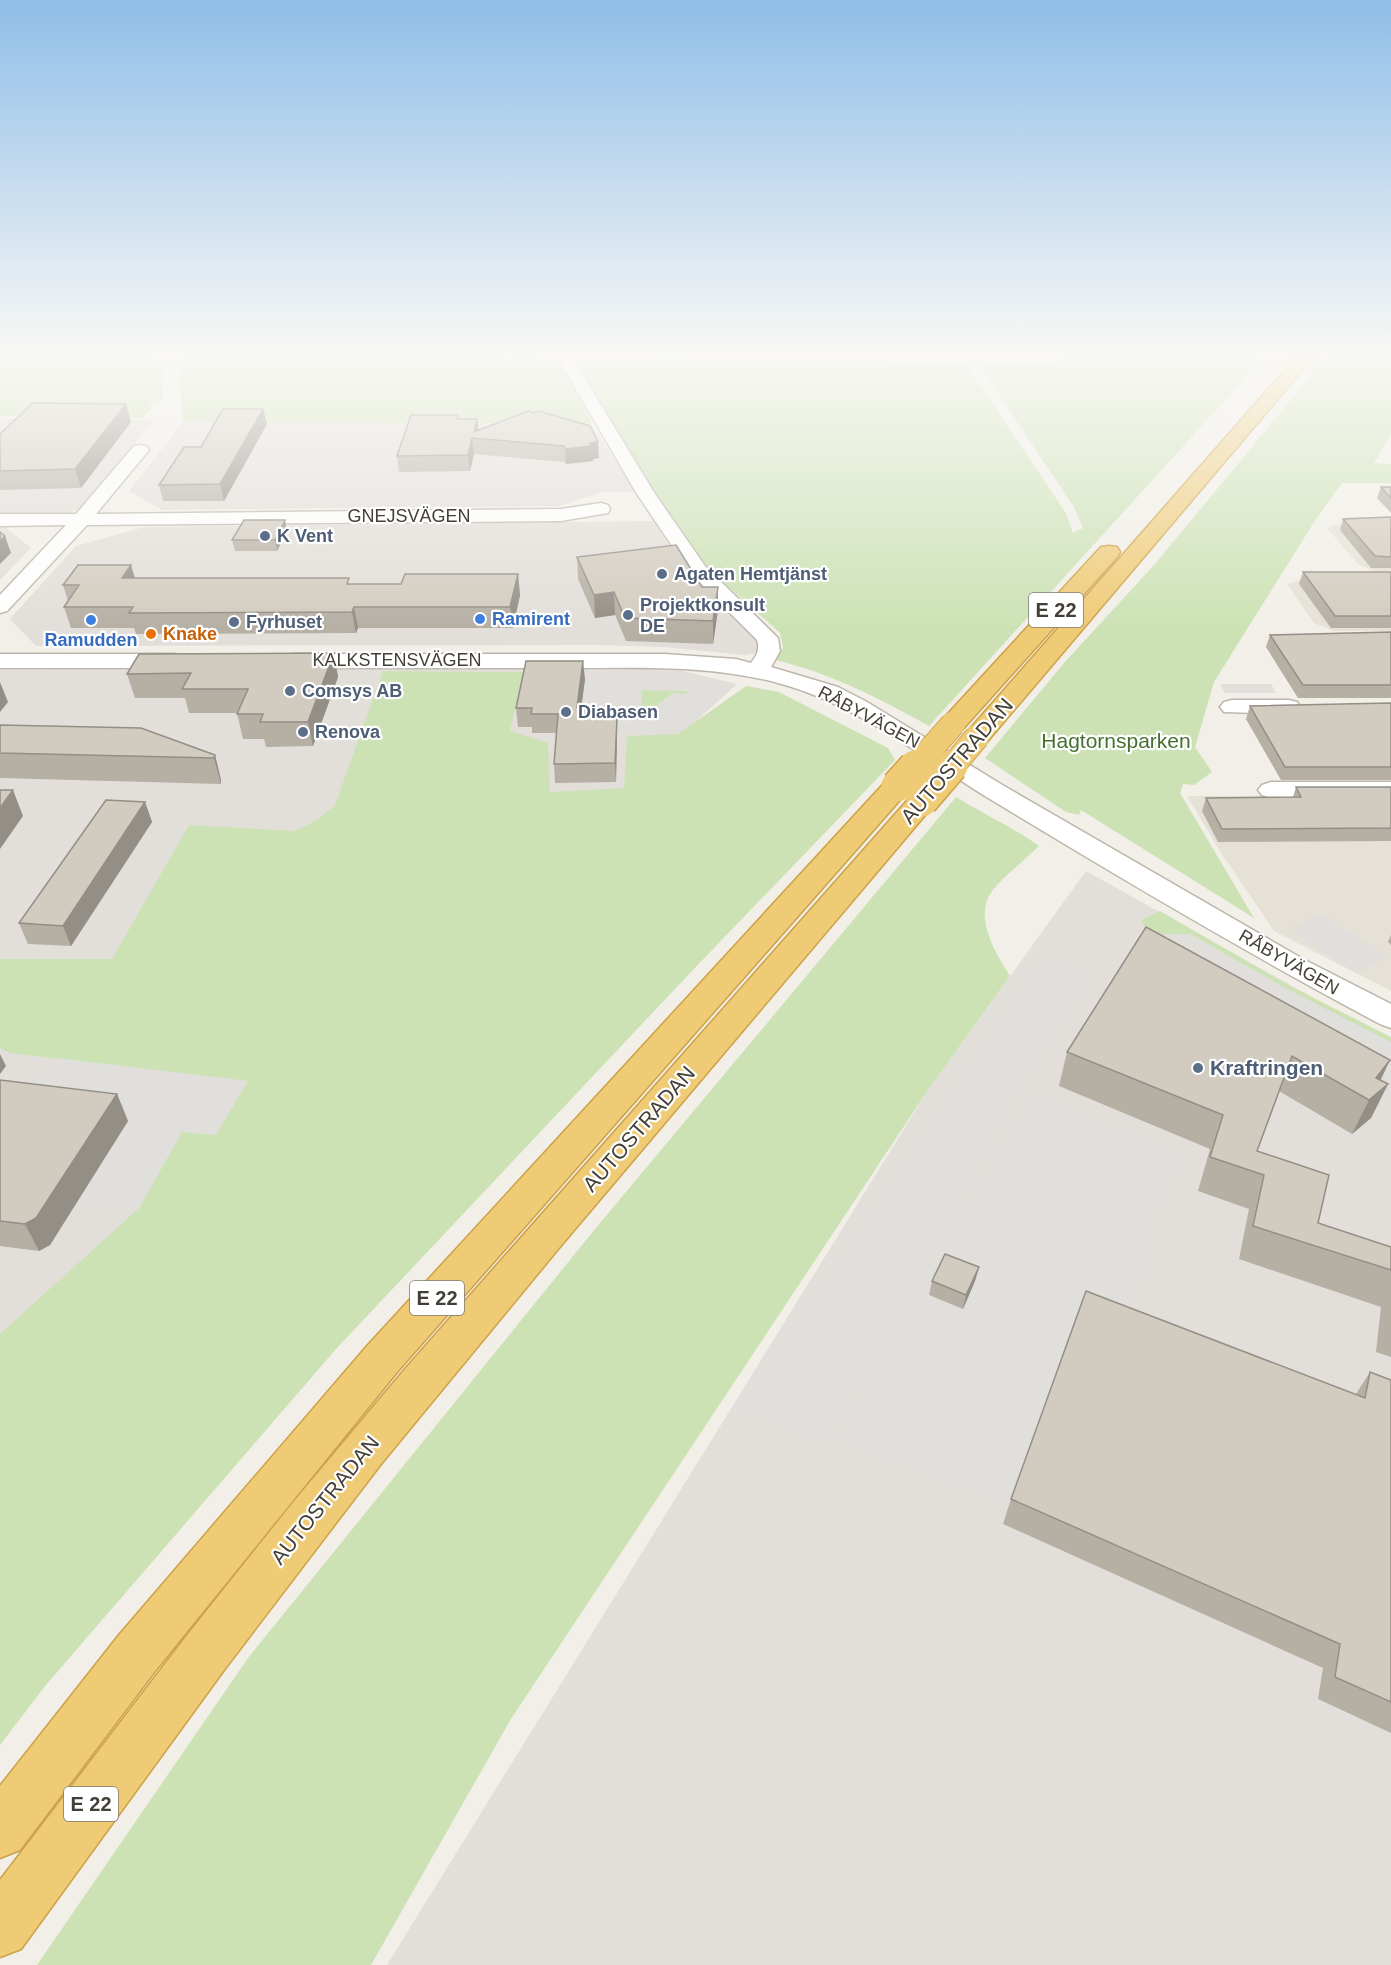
<svg xmlns="http://www.w3.org/2000/svg" width="1391" height="1965" viewBox="0 0 1391 1965" font-family="Arial,sans-serif">
<style>
.residential{fill:#e5e1d7}
.industrial{fill:#e2ded9}
.green{fill:#cce2b5}
.parking{fill:#e1dfdc;fill-rule:evenodd}
.lines{fill:none;stroke-linecap:round;stroke-linejoin:round}
.minor-casing{stroke:#bdb7ab;stroke-width:3}
.highway-casing{stroke:#cda147;stroke-width:3}
.minor{fill:#fff;fill-rule:evenodd}
.highway{fill:#efcb76;fill-rule:evenodd}
.highway-bridge-far1-casing{stroke:#cda147;stroke-width:26;stroke-linecap:butt}
.highway-bridge-casing{stroke:#cda147;stroke-width:34;stroke-linecap:butt}
.highway-bridge-far1{stroke:#efcb76;stroke-width:24}
.highway-bridge{stroke:#efcb76;stroke-width:31}
.wall{fill:#b5afa4}
.shaded-wall{fill:#938e86}
.building{fill:#d2cbbf;stroke:#938e86;stroke-width:1.5}
.service-dot{fill:#5c6f8a;stroke:#fff;stroke-width:2}
.shop-dot{fill:#3f7fe0;stroke:#fff;stroke-width:2}
.food-dot{fill:#e8710a;stroke:#fff;stroke-width:2}
.labels{text-anchor:middle;stroke-width:4.5;stroke-linejoin:round;paint-order:stroke}
.far-street-label{font-size:18px;fill:#454037;stroke:#fff}
.far-service-label{font-size:18px;font-weight:bold;fill:#4e5e75;stroke:#fff;text-anchor:start}
.far-shop-label{font-size:18px;font-weight:bold;fill:#366cbe;stroke:#fff;text-anchor:start}
.far-food-label{font-size:18px;font-weight:bold;fill:#c56008;stroke:#fff;text-anchor:start}
.shield{fill:#fff;stroke:#7d7973;stroke-width:1.5}
.shield-label{font-size:20px;font-weight:bold;fill:#454037}
.park-label{font-size:21px;fill:#467031;stroke:#fff}
.street-label{font-size:21px;fill:#454037;stroke:#fff}
.service-label{font-size:21px;font-weight:bold;fill:#4e5e75;stroke:#fff;text-anchor:start}
</style>
<rect width="100%" height="100%" fill="#f2efe8"/>
<g class="residential">
<polygon points="1335,525 1391,525 1391,571 1375,571 1359,565 1327,528"/>
<polygon points="1302,579 1391,579 1391,631 1334,631 1314,623 1287,584"/>
<polygon points="1187,796 1391,796 1391,991 1274,931 1223,856"/>
</g>
<g class="industrial">
<polygon points="0,419 154,420 81,508 57,516 0,516"/>
<polygon points="184,421 591,424 636,492 603,492 558,506 162,510 129,491"/>
<polygon points="654,521 676,558 752,632 761,644 759,652 745,655 663,647 595,645 36,646 10,619 76,546 144,527"/>
<polygon points="0,527 5,527 31,548 0,580"/>
<polygon points="675,669 737,684 640,772 374,1055 0,1388 0,670"/>
<polygon points="1086,871 1391,1041 1391,1965 387,1965 928,1090"/>
</g>
<g class="green">
<polygon points="0,354 157,354 162,361 163,401 148,406 152,408 142,418 0,416"/>
<polygon points="179,354 414,354 547,357 561,365 592,424 182,421"/>
<path d="M1083,354H1267L929,726C879,698 830,673 775,660L783,648L780,633L703,564L635,463L573,362L584,358L960,363L968,367L1066,513L1073,533L1083,528L1074,507L979,365L1000,363H1056L1063,357Z"/>
<polygon points="1329,354 1391,354 1391,434 1374,463 1391,464 1391,483 1342,483 1316,519 1214,682 1195,747 1212,772 1194,785 1183,784 1180,793 1254,918 1081,810 1079,815 1066,812 985,758 1064,663 1155,564"/>
<polygon points="383,671 523,672 510,731 548,743 550,792 624,788 627,736 678,734 746,686 779,692 888,748 895,760 690,973 336,1349 46,1685 0,1745 0,1334 139,1208 182,1132 248,1082 10,1053 0,1048 0,959 112,959 189,825 295,831 317,820 335,805"/>
<polygon points="641,690 690,691 650,711 663,715 657,718 626,716 625,712 641,711"/>
<path d="M956,797C983,814 1013,827 1039,846C1024,861 1005,875 992,891C973,917 996,954 1010,976L928,1090L511,1719L371,1965H37L248,1658L595,1229Z"/>
<polygon points="1160,911 1288,985 1391,1037 1391,1043 1283,987 1190,934 1158,934 1143,925 1142,920"/>
</g>
<g class="parking">
<path d="M589,674H648L703,678L728,690L683,728L670,726L665,731H620L607,719H588ZM642,690L689,691L684,695L674,692L649,711L662,714L657,718L626,716L625,712H641Z"/>
<polygon points="1220,684 1271,684 1276,693 1225,693"/>
<polygon points="1319,913 1388,956 1357,974 1289,930"/>
<polygon points="1158,934 1190,934 1283,987 1391,1042 1391,1079 1373,1070"/>
<polygon points="1043,959 1090,973 1018,1083 951,1212 824,1440 736,1407 899,1176"/>
<polygon points="56,1058 248,1081 216,1135 182,1132 139,1208 78,1201 123,1128 119,1120 22,1108"/>
<polygon points="1035,1097 1184,1155 1154,1211 1151,1255 1127,1303 1077,1317 1011,1503 838,1441 933,1262"/>
</g>
<g class="lines">
<defs>
<g id="minor">
<path d="M535,354H570L655,494L705,566L778,638L780,651L771,667L838,687L867,702L1004,786L1303,959L1391,1004V1028L1380,1024C1246,953 1115,875 985,796C919,755 854,703 778,683C708,664 633,668 561,668C472,668 383,668 294,668L286,666L283,661L286,656L294,654H664L736,659L751,663C757,655 760,650 757,640L691,574L637,494L559,360L537,357Z"/>
<polygon points="140,445 146,446 149,450 96,514 561,509 601,503 608,505 610,509 608,513 561,521 87,525 7,611 0,613 0,595 66,525 0,526 0,514 76,514 134,446"/>
<polygon points="0,654 174,654 182,656 185,661 182,666 174,668 0,668"/>
<polygon points="1232,700 1289,700 1297,702 1301,707 1297,712 1289,714 1224,712 1220,707 1224,702"/>
<polygon points="1271,782 1391,782 1391,798 1271,798 1262,795 1258,790 1262,785"/>
</g>
<g id="highway">
<polygon points="1299,354 1316,354 986,743 977,745 968,743 964,737 968,731"/>
<polygon points="1109,546 1117,547 1120,552 1117,557 962,730 953,732 944,730 940,724 944,718 1101,547"/>
<polygon points="897,778 907,780 911,786 907,792 397,1372 155,1671 20,1850 0,1858 0,1786 119,1635 367,1346 887,780"/>
<polygon points="922,793 932,795 936,801 932,807 559,1248 381,1464 224,1670 21,1949 0,1957 0,1880 188,1634 295,1500 405,1369 912,795"/>
</g>
</defs>
<use href="#minor" class="minor-casing"/>
<use href="#highway" class="highway-casing"/>
<use href="#minor" class="minor"/>
<use href="#highway" class="highway"/>
<defs>
<g id="highway-bridge-far1">
<polyline points="914,768 953,724"/>
<polyline points="951,768 977,737"/>
</g>
<g id="highway-bridge">
<polyline points="897,786 915,766"/>
<polyline points="922,801 952,766"/>
</g>
</defs>
<use href="#highway-bridge-far1" class="highway-bridge-far1-casing"/>
<use href="#highway-bridge" class="highway-bridge-casing"/>
<use href="#highway-bridge-far1" class="highway-bridge-far1"/>
<use href="#highway-bridge" class="highway-bridge"/>
</g>
<g class="wall">
<polygon points="126,404 131,422 81,488 0,490 0,434"/>
<polygon points="263,409 267,424 224,501 163,501 159,485 201,447"/>
<polygon points="533,413 599,458 593,459 593,461 566,464 565,462 474,454 470,471 399,472 397,456 458,419 477,419 479,430"/>
<polygon points="1381,487 1391,487 1391,513 1377,498"/>
<polygon points="1391,517 1391,568 1371,568 1340,530 1343,519"/>
<polygon points="285,520 287,531 277,551 235,551 232,540"/>
<polygon points="577,557 702,587 718,587 718,610 713,644 626,641 615,615 595,618 578,579"/>
<polygon points="131,565 135,578 350,584 401,584 518,574 520,595 513,628 358,628 356,633 136,634 134,628 71,628 64,607 68,601 63,585"/>
<polygon points="1303,572 1391,572 1391,628 1331,628 1299,584"/>
<polygon points="1391,632 1391,698 1298,698 1266,647 1270,635"/>
<polygon points="334,653 338,677 313,746 266,747 264,739 243,739 237,713 189,713 185,698 135,698 127,674"/>
<polygon points="585,679 581,707 607,707 607,719 617,737 616,782 555,783 554,764 556,733 532,733 532,727 518,727 516,708"/>
<polygon points="1391,703 1391,780 1281,780 1246,719 1250,706"/>
<polygon points="0,725 215,755 221,780 221,784 0,778"/>
<polygon points="1296,787 1391,787 1391,841 1218,842 1202,811 1206,798 1293,797"/>
<polygon points="145,802 152,822 71,946 28,944 19,923"/>
<polygon points="1146,927 1388,1084 1371,1118 1352,1134 1279,1091 1257,1151 1318,1223 1391,1247 1391,1357 1376,1352 1381,1307 1239,1259 1249,1209 1198,1191 1210,1149 1059,1086 1067,1052"/>
<polygon points="1391,935 1391,945 1388,942"/>
<polygon points="0,1080 117,1094 128,1121 50,1245 39,1251 0,1246"/>
<polygon points="979,1267 975,1281 963,1309 929,1295 932,1281"/>
<polygon points="1370,1372 1391,1380 1391,1733 1318,1699 1323,1668 1003,1524 1011,1499 1356,1394"/>
</g>
<g class="shaded-wall">
<polygon points="126,404 131,422 81,488 75,469"/>
<polygon points="263,409 267,424 224,501 220,484"/>
<polygon points="477,419 479,434 474,432"/>
<polygon points="472,438 474,454 470,471 468,455"/>
<polygon points="598,442 599,458 593,459 593,461 566,464 565,449"/>
<polygon points="285,520 287,531 277,551 275,540"/>
<polygon points="5,536 11,553 0,564 0,541"/>
<polygon points="131,565 137,586 122,578"/>
<polygon points="518,574 520,595 513,628 510,607"/>
<polygon points="718,587 718,610 713,644 713,621"/>
<polygon points="614,592 615,615 595,618 594,595"/>
<polygon points="354,607 358,628 356,633 352,612"/>
<polygon points="334,653 338,677 313,746 308,722"/>
<polygon points="583,661 585,679 579,726 577,707"/>
<polygon points="0,682 8,702 0,712"/>
<polygon points="617,718 617,737 616,782 615,763"/>
<polygon points="215,755 221,780 221,784 214,758"/>
<polygon points="13,790 23,816 0,849 0,808"/>
<polygon points="145,802 152,822 71,946 63,926"/>
<polygon points="0,1054 6,1066 0,1074"/>
<polygon points="1390,1060 1374,1094 1388,1084 1371,1118 1352,1134 1369,1100 1376,1078"/>
<polygon points="117,1094 128,1121 50,1245 39,1251 25,1224"/>
<polygon points="979,1267 975,1281 963,1309 966,1295"/>
</g>
<g class="building">
<polygon points="33,403 126,404 75,469 0,471 0,434"/>
<polygon points="223,409 263,409 220,484 159,485 184,447 201,447"/>
<polygon points="528,411 533,413 539,411 590,426 598,442 590,443 592,446 565,449 564,446 472,438 468,455 397,456 411,415 458,415 457,419 477,419 474,432"/>
<polygon points="1381,487 1391,487 1391,498"/>
<polygon points="1391,517 1391,557 1375,556 1343,519"/>
<polygon points="244,520 285,520 275,540 232,540"/>
<polygon points="0,532 5,536 0,541"/>
<polygon points="676,545 702,587 718,587 713,621 625,618 614,592 594,595 577,557"/>
<polygon points="78,565 131,565 122,578 349,578 347,584 401,584 405,574 518,574 510,607 354,607 352,612 129,613 133,607 64,607 79,585 63,585"/>
<polygon points="1303,572 1391,572 1391,616 1335,616"/>
<polygon points="1391,632 1391,685 1303,685 1270,635"/>
<polygon points="334,653 308,722 260,722 263,714 237,714 248,689 182,689 191,673 127,674 139,654"/>
<polygon points="526,661 583,661 577,707 607,707 606,719 617,718 615,763 554,764 558,714 531,714 532,708 516,708"/>
<polygon points="1391,703 1391,767 1285,767 1250,706"/>
<polygon points="0,725 141,728 215,755 214,758 0,753"/>
<polygon points="1296,787 1391,787 1391,828 1222,829 1206,798 1301,797"/>
<polygon points="0,790 13,790 0,808"/>
<polygon points="106,800 145,802 63,926 19,923"/>
<polygon points="1146,927 1390,1060 1376,1078 1388,1084 1369,1100 1292,1056 1257,1151 1329,1175 1318,1223 1391,1247 1391,1270 1253,1226 1264,1175 1210,1157 1223,1115 1067,1052"/>
<polygon points="0,1080 117,1094 36,1218 25,1224 0,1221"/>
<polygon points="945,1254 979,1267 966,1295 932,1281"/>
<polygon points="1086,1291 1365,1398 1370,1372 1391,1380 1391,1702 1335,1677 1340,1644 1011,1499"/>
</g>
<linearGradient id="sky" x2="0" y2="1"><stop stop-color="#8fbee8"/><stop offset="0.56" stop-color="#f9f8f5"/><stop offset="1" stop-color="#f9f8f5" stop-opacity="0"/></linearGradient>
<rect width="1391" height="629" fill="url(#sky)"/>
<g class="service-dot">
<circle cx="265" cy="536" r="6"/>
<circle cx="662" cy="574" r="6"/>
<circle cx="628" cy="615" r="6"/>
<circle cx="234" cy="622" r="6"/>
<circle cx="290" cy="691" r="6"/>
<circle cx="566" cy="712" r="6"/>
<circle cx="303" cy="732" r="6"/>
<circle cx="1198" cy="1068" r="6"/>
</g>
<g class="shop-dot">
<circle cx="480" cy="619" r="6"/>
<circle cx="91" cy="620" r="6"/>
</g>
<circle class="food-dot" cx="151" cy="634" r="6"/>
<g class="labels">
<g class="far-street-label">
<text x="409" y="522">GNEJSVÄGEN</text>
<text x="397" y="666">KALKSTENSVÄGEN</text>
<text transform="translate(869 717) rotate(28)" y="6">RÅBYVÄGEN</text>
<text transform="translate(1289 962) rotate(30)" y="6">RÅBYVÄGEN</text>
</g>
<g class="far-service-label">
<text x="277" y="542">K Vent</text>
<text x="674" y="580">Agaten Hemtjänst</text>
<text x="640" y="611">Projektkonsult<tspan x="640" dy="21">DE</tspan></text>
<text x="246" y="628">Fyrhuset</text>
<text x="302" y="697">Comsys AB</text>
<text x="578" y="718">Diabasen</text>
<text x="315" y="738">Renova</text>
</g>
<g class="far-shop-label">
<text x="492" y="625">Ramirent</text>
<text x="91" y="646" text-anchor="middle">Ramudden</text>
</g>
<g class="far-food-label">
<text x="163" y="640">Knake</text>
</g>
<g class="shield">
<rect x="1029" y="593" width="54" height="34" rx="4.5"/>
<rect x="410" y="1281" width="54" height="34" rx="4.5"/>
<rect x="64" y="1787" width="54" height="34" rx="4.5"/>
</g>
<g class="shield-label">
<text x="1056" y="617">E 22</text>
<text x="437" y="1305">E 22</text>
<text x="91" y="1811">E 22</text>
</g>
<g class="park-label">
<text x="1116" y="748">Hagtornsparken</text>
</g>
<g class="street-label">
<text transform="translate(957 761) rotate(-49)" y="7">AUTOSTRADAN</text>
<text transform="translate(639 1129) rotate(-49)" y="7">AUTOSTRADAN</text>
<text transform="translate(325 1500) rotate(-51)" y="7">AUTOSTRADAN</text>
</g>
<g class="service-label">
<text x="1210" y="1075">Kraftringen</text>
</g>
</g>
</svg>
